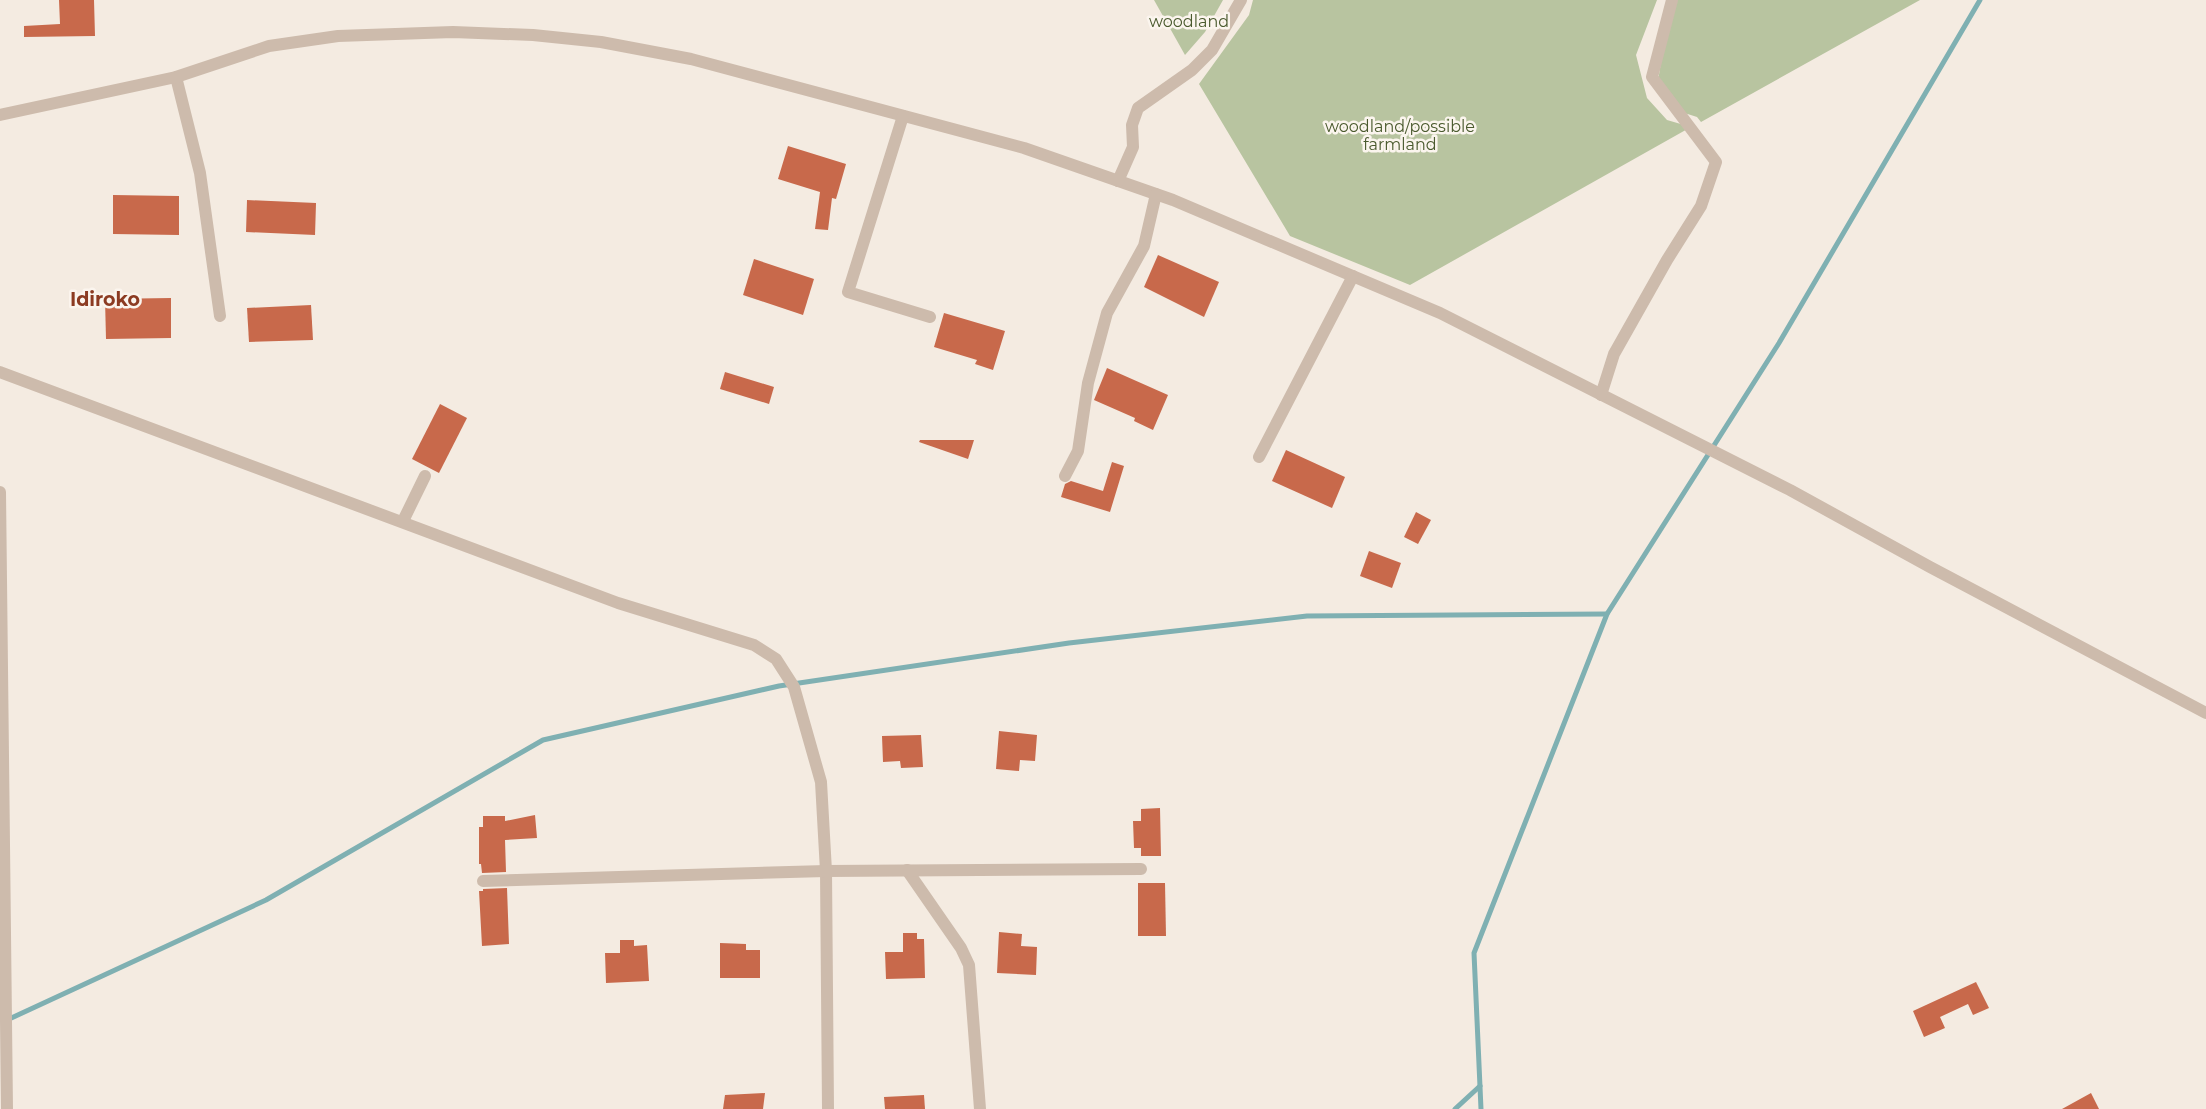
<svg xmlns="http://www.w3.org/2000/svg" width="2206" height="1109" viewBox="0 0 2206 1109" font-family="Montserrat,sans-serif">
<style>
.green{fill:#b8c4a0}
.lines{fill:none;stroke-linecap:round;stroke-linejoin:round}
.stream{stroke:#7fb0b2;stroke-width:5}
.building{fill:#c8694b}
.minor{stroke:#cdbbac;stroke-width:12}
.labels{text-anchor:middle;stroke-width:5;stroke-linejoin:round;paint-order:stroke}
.park-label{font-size:16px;fill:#4a5a2e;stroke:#fbf5ee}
.quarter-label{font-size:19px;font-weight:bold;fill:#8c3b22;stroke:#fbf5ee}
</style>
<rect width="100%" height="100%" fill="#f4ebe1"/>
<g class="green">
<polygon points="1154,0 1223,0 1205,32 1185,55"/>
<polygon points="1253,0 1657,0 1636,55 1647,98 1667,120 1691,127 1410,285 1290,236 1199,84 1249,15"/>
<polygon points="1671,0 1920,0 1701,122 1697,117 1672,109 1657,87"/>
</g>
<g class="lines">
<g class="stream">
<polyline points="7,1020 266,900 543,740 779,686 1069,643 1307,616 1607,614"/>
<polyline points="1455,1109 1480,1086"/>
<polyline points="1481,1109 1474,953 1607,614 1779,343 1980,0"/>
</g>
</g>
<g class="building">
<polygon points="59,0 94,0 95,36 24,37 24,26 60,24"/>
<polygon points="788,146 846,164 836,199 832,198 828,230 815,229 820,192 778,179"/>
<polygon points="113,195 179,196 179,235 113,234"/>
<polygon points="247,200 316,203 315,235 246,232"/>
<polygon points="1158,255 1219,282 1204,317 1144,287"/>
<polygon points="754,259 814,279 803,315 743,295"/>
<polygon points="171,298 171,338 106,339 105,299"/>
<polygon points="311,305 313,340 249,342 247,308"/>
<polygon points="944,313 1005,331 993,370 975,364 977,360 934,347"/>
<polygon points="1107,368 1168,395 1153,430 1134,421 1135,418 1094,400"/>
<polygon points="725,372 774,387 769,404 720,389"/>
<polygon points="440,404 467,418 439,473 412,459"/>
<polygon points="920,440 974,440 968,459 919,442"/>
<polygon points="1286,450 1345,477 1332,508 1272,481"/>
<polygon points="1112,462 1124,466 1110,512 1061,497 1065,484 1071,481 1103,491"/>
<polygon points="1416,512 1431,520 1418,544 1404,537"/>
<polygon points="1369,551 1401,563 1392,588 1360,576"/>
<polygon points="999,731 1037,735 1035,761 1020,760 1019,771 996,769"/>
<polygon points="921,735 923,767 901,768 900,761 883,762 882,736"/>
<polygon points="1160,808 1161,856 1141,856 1141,848 1134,848 1133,821 1141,821 1141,809"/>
<polygon points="535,815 537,838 505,840 506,872 482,873 481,864 479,864 479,827 483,827 483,816 505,816 505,821"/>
<polygon points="1138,883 1165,883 1166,936 1138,936"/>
<polygon points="507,888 509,944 482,946 479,891 483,891 483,889"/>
<polygon points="999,932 1022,934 1021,946 1037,947 1036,975 997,973"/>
<polygon points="903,933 917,933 917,939 924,939 925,978 886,979 885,952 903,952"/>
<polygon points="620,940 634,940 634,946 647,945 649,981 606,983 605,953 620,953"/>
<polygon points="720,943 746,944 746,950 760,950 760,978 720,978"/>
<polygon points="1976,982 1989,1008 1973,1015 1968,1004 1940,1017 1945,1028 1924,1037 1913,1011"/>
<polygon points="765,1093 763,1109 723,1109 725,1095"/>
<polygon points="2091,1093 2099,1109 2062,1109"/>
<polygon points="924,1095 925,1109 885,1109 884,1097"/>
</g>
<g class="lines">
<g class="minor">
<polyline points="176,77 200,173 220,316"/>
<polyline points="0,115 176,77 269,46 338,36 453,32 533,35 601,42 691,59 1024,148 1173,200 1440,313 1790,490 1930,567 2206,713"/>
<polyline points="903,116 848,292 930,317"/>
<polyline points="1118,181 1133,147 1132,125 1138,108 1192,70 1212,50 1241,0"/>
<polyline points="0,372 618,603 754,645 776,659 794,687 821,782 826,871 828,1109"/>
<polyline points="1601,395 1614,354 1667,260 1701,206 1716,162 1652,77 1672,0"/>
<polyline points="1259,457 1353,276"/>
<polyline points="1065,476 1078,451 1088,383 1107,313 1144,246 1156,194"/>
<polyline points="0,492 7,1109"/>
<polyline points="403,521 425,476"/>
<polyline points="907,870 961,948 969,965 980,1109"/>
<polyline points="483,881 826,871 1141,869"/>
</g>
</g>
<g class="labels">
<g class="park-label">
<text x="1189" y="27">woodland</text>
<text x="1400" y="132">woodland/possible<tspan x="1400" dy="18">farmland</tspan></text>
</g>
<g class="quarter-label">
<text x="105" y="306">Idiroko</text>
</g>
</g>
</svg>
